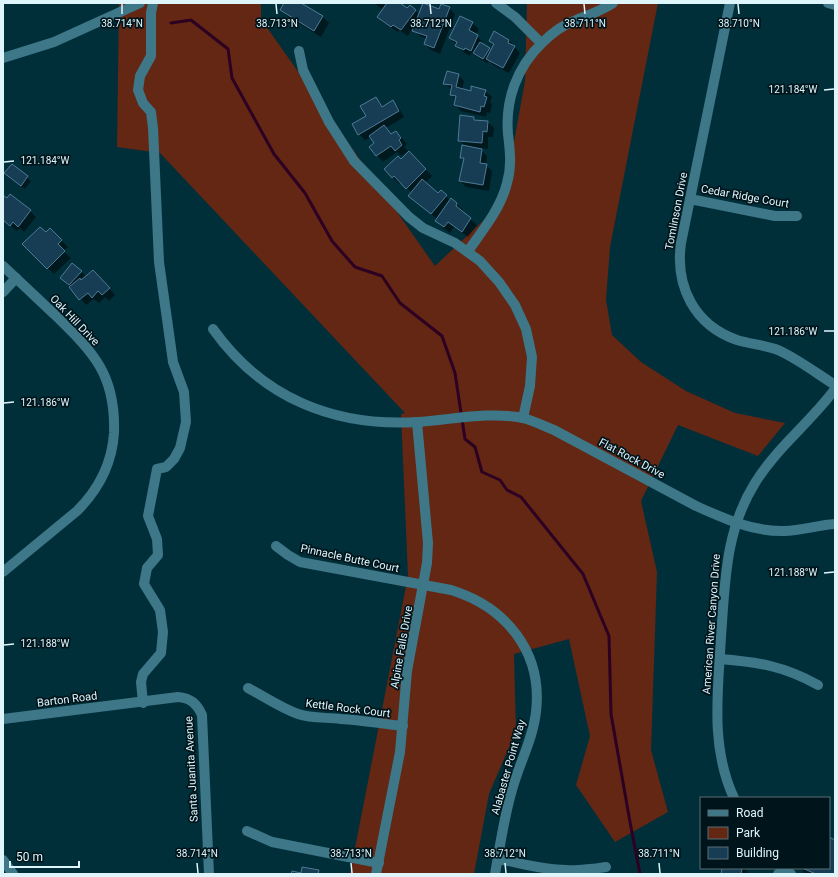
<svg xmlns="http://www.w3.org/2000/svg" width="838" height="877" viewBox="0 0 838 877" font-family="Roboto,sans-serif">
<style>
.green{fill:#632713}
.shadow{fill:#0007}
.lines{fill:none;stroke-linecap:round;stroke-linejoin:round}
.stream{stroke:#2d0023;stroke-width:3}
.building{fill:#173d54;stroke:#4f7a96}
.minor{stroke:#3d7788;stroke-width:10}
.ticks{fill:none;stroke:#def5fc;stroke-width:1.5}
.labels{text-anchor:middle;stroke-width:3.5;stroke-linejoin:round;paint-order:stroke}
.street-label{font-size:11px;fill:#def5fc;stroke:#00151b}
.ticks-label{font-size:10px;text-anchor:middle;fill:#def5fc;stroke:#00151b;stroke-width:3.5;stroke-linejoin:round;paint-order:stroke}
</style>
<rect width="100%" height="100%" fill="#002f3a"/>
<polygon class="green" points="119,3 261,3 261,19 435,266 503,202 525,81 527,3 658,3 610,247 606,300 612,335 641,362 686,391 735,413 785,423 758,456 678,425 641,501 657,572 651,750 668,812 615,842 576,785 590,736 569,639 514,654 516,731 489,794 474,874 350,874 408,576 401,414 405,413 160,153 117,147"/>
<g class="shadow">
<polygon points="285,3 299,3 323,17 329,23 321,37 287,16 281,10"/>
<polygon points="374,3 398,3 408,10 415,10 420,15 449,8 455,14 440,54 431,50 425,44 427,39 420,36 412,29 408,36 399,30 398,32 384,23 378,17 383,10"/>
<polygon points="472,23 479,29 476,35 483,42 482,44 491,50 494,45 490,41 509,40 520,53 509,73 493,65 489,61 487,63 471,53 470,56 463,52 450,38"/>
<polygon points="458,75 464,81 462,90 471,92 485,91 492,97 490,102 492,104 490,113 487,112 486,117 461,111 455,104 456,100 451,94 452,90 445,83"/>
<polygon points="375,99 383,107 393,102 399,108 404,117 386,128 392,135 396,132 402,138 407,144 404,147 408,151 401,156 397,152 383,162 370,147 375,143 371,137 365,140 359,134"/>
<polygon points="474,117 477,121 488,122 494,128 493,137 488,137 488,149 479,148 487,156 486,165 492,171 489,191 466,187 460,181 464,160 461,158 464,145 459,140"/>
<polygon points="415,158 432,176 425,183 438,194 441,192 451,201 457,204 463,210 462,212 477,225 468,237 454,227 450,233 442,227 436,221 437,219 416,202 412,193 401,182 399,184 385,169 401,160"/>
<polygon points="12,165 31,181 25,189 9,177"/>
<polygon points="3,196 30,211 36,217 24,232 20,228 17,231 3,220"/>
<polygon points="50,230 68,247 63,251 71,258 54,274 23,244 46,234"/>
<polygon points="81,272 85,275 81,280 82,281 99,277 115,295 109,301 105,297 99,303 94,299 86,305 71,287 65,282"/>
<polygon points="829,838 835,841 835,874 806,874 800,868 829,868"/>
<polygon points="723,868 745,868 748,872 748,874 722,874"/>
</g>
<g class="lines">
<polyline class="stream" points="171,23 191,20 228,49 232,78 248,107 274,154 305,193 332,241 355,267 382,276 400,303 442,336 455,373 465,439 475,447 482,472 500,480 507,490 521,497 583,574 609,636 611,714 630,822 640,874"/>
</g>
<g class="building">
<polygon points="284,3 301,3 323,16 314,31 280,10"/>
<polygon points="387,3 400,3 407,8 410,5 416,10 401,30 393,25 391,27 377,17"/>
<polygon points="423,3 439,9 441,4 450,7 434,48 424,44 427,36 412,31"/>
<polygon points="460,16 473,22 469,30 478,35 471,51 465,48 464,50 455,46 457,42 449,38"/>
<polygon points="494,31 509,40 508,43 515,46 503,68 486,59 494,44 489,41"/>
<polygon points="480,42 490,48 483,59 473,53"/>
<polygon points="447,71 459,74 456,87 471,91 471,86 486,90 484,96 487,97 484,107 481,106 480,112 454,105 456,96 450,95 452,85 443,84"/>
<polygon points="376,97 382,107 393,100 399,111 358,135 352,124 366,116 360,106"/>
<polygon points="460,115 474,117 474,120 488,121 487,132 483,131 482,143 458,141"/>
<polygon points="384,125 391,134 396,131 401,138 399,140 402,145 395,151 391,146 376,156 369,147 374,143 369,136"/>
<polygon points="462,145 482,149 480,163 487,164 483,185 459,181 464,158 460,158"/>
<polygon points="409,151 426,169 406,189 394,176 392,178 384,169 398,156 401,159"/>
<polygon points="12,164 28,176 21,186 4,173"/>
<polygon points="422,179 438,193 441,190 447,195 431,214 408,196"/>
<polygon points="10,194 31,210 18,227 13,222 10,226 3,220 3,195 7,198"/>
<polygon points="451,198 457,203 456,206 471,218 462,232 448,222 444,227 435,221"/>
<polygon points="40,227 46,232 50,228 62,240 58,244 65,251 47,269 22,244"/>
<polygon points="72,263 82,271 69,285 60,278"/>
<polygon points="93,270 110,288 102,295 98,291 92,298 88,293 79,300 69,287 80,278 81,280"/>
<polygon points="829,837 835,840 835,874 816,874 802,868 829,868"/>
<polygon points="302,867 319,870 318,874 291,874 292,871 301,873"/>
<polygon points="722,868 742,868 741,874 721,874"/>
</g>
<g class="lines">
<g class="minor">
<polyline points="496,3 515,17 541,43"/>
<path d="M730,3L681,243C675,286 694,325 737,340C750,344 764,345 778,350C798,359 816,373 835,385"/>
<polyline points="828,3 835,5"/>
<polyline points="299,51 303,70 329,122 354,161 409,217 423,228 455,243 480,261 499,282 515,305 526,329 532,357 530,386 523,418"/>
<polyline points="3,58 54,42 140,3"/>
<polyline points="690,199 775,216 797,216"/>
<path d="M468,251C483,230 501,208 507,183C512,166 510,151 508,134C505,100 517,67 542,43C551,34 563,25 574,21C588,15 601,11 613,3"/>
<path d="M3,266C20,282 37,298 54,314C93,352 116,374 114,433C112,464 99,489 77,511L3,572"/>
<polyline points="3,292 16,278"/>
<path d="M213,329C262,398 334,427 417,422C452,420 487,411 523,418C534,421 544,426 554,430L696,506C723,518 753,532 784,531C801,531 818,525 835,524"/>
<path d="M276,546L288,555L300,562L451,590C506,607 543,652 536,712C533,739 519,764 512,790C504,817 500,846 495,874"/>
<path d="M720,659C758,662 784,666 818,685"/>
<path d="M248,688C265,697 281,708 298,714C312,719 327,717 341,719C362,720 382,724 403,726"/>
<polyline points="143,703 141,682 143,674 161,653 163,632 160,610 144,584 147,568 158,555 157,539 148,516 157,469 166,467 174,459 180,448 186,422 184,392 173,362 159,262 153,128 151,112 143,103 138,90 140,76 151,56 151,13 153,3"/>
<path d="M3,719L178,697C191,698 197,704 202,715L209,874"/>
<path d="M734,798C710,747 718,691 721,637C725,583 725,531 755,483C777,447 811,422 835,389"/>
<polyline points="247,831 272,842 379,863"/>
<path d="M498,859C520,863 543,870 566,870C579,871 593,869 606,867"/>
<polyline points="3,860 13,874"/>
<polyline points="376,874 400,752 407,671 427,563 428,543 417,422"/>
<polyline points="778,874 784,868 791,874"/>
</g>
</g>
<path class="ticks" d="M122,4V14M276,4L277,14M430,4L431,14M584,4L585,14M738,4L739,14M824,90L834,89M4,162L14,161M824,331H834M4,403L14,402M824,573L834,572M4,645L14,644M197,863L198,873M351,863L352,873M505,863L506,873M659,863L660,873"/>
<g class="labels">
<g class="street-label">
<text transform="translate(745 196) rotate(10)" y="4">Cedar Ridge Court</text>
<text transform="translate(676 211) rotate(-79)" y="4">Tomlinson Drive</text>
<text transform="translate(75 320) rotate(46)" y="4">Oak Hill Drive</text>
<text transform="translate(632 458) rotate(28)" y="4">Flat Rock Drive</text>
<text transform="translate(350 558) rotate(12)" y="4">Pinnacle Butte Court</text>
<text transform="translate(711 624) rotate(-86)" y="4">American River Canyon Drive</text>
<text transform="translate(401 647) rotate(-80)" y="4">Alpine Falls Drive</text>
<text transform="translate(67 699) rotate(-7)" y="4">Barton Road</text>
<text transform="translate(348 708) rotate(7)" y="4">Kettle Rock Court</text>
<text transform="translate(508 767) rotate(-74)" y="4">Alabaster Point Way</text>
<text transform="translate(191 769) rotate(-93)" y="4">Santa Juanita Avenue</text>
</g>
</g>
<g class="ticks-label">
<text x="122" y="27">38.714°N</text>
<text x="277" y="27">38.713°N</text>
<text x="431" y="27">38.712°N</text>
<text x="585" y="27">38.711°N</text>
<text x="739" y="27">38.710°N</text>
<text x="793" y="93">121.184°W</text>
<text x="45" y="164">121.184°W</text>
<text x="793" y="335">121.186°W</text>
<text x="45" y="406">121.186°W</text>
<text x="793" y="576">121.188°W</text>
<text x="45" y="647">121.188°W</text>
<text x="197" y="857">38.714°N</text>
<text x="351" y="857">38.713°N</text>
<text x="505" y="857">38.712°N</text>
<text x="659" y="857">38.711°N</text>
</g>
<rect width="838" height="877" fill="none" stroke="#def5fc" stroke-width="8"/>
<rect x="700" y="797" width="130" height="72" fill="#00151b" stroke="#596f75"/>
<rect x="708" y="810" width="20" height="6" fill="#3d7788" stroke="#596f75"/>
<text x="736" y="817" font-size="12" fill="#def5fc">Road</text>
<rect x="708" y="827" width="20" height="12" fill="#632713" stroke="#596f75"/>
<text x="736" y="837" font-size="12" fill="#def5fc">Park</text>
<rect x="708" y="847" width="20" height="12" fill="#173d54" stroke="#596f75"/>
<text x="736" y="857" font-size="12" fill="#def5fc">Building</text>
<path d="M10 861v6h69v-6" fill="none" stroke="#def5fc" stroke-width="2"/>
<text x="16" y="861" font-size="12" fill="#def5fc" stroke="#00151b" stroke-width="3" paint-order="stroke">50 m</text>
</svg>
